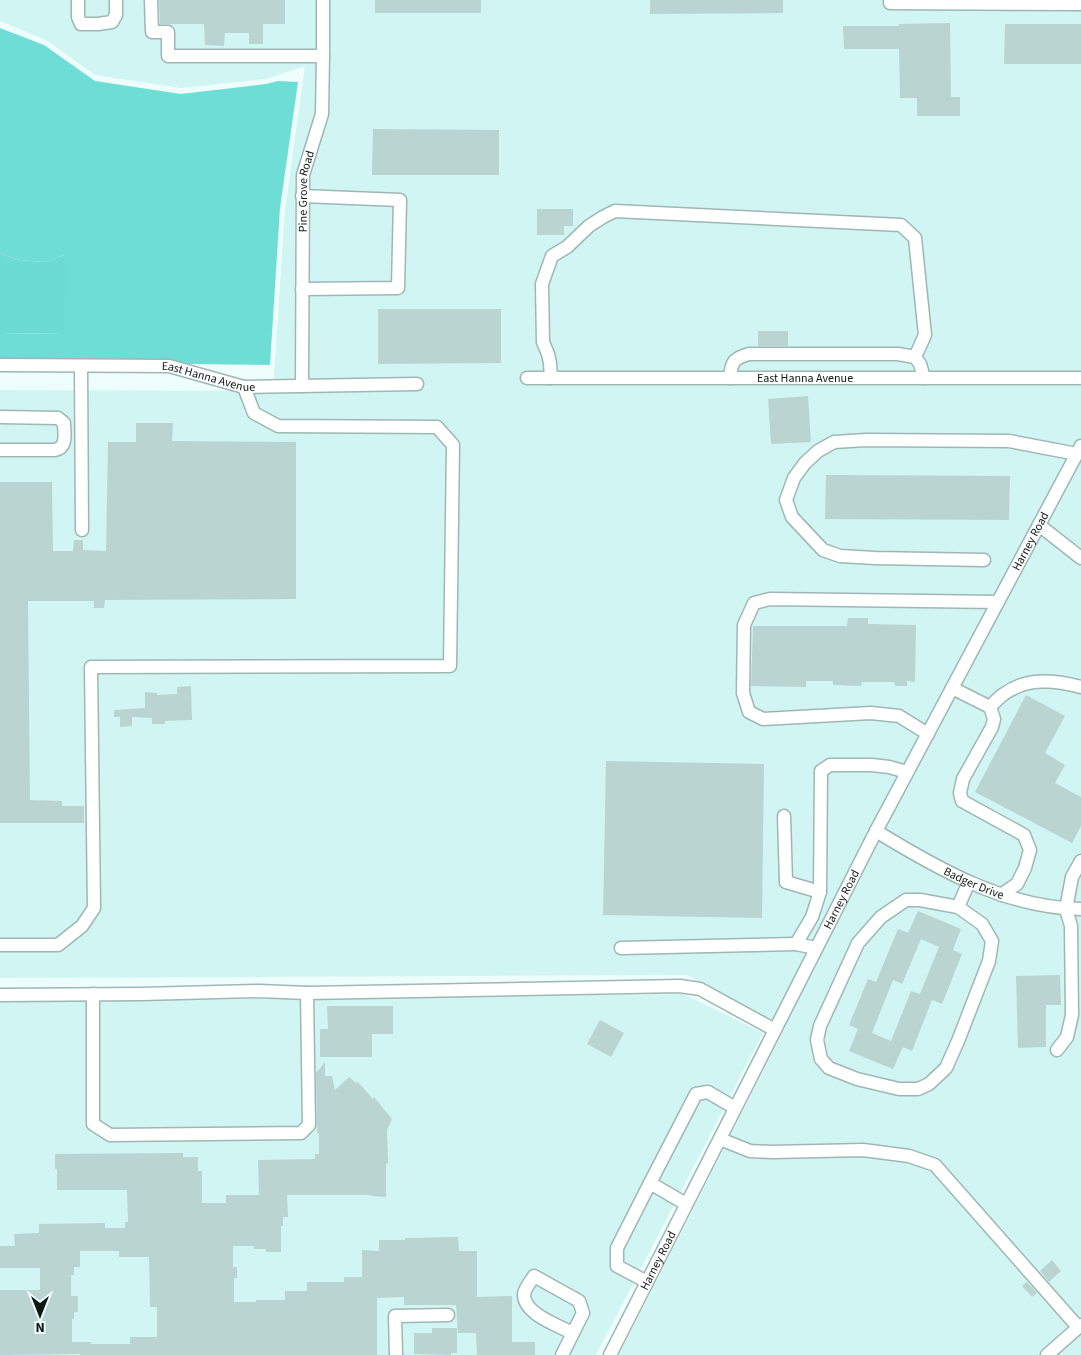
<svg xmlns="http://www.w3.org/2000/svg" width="1081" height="1355" viewBox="0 0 1081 1355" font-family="'Source Sans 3',sans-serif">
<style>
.built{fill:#d1f5f2}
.forest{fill:#6eddd6}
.water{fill:#6cdbd4}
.building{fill:#bad4d2;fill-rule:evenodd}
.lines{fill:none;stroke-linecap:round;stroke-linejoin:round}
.minor-casing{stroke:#9eb7b5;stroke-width:15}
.minor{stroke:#fff;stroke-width:12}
.labels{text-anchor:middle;stroke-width:4;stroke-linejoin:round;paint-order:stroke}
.street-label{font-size:12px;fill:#0f1817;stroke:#eefefc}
</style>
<rect width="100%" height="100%" fill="#eefefc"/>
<g class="built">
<polygon points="0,0 1081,0 1081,1355 619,1355 785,1028 687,975 0,978 0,390 273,391 285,209 305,66 266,79 181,88 95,75 46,40 0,21"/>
<polygon points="684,994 763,1033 596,1355 0,1355 0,1002"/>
</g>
<polygon class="forest" points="0,28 44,45 95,81 181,94 266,84 278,81 298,82 280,208 270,365 188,364 169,359 0,359 0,333 64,334 65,255 44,262 20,260 0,254"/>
<polygon class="water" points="0,254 20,260 44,262 65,255 68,272 64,334 0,333"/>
<g class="building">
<polygon points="159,0 285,0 285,24 263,24 263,44 249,44 249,33 225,33 224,46 205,45 204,24 160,24"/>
<rect x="375" y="0" width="106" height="13"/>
<polygon points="650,0 783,0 783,13 650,14"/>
<polygon points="950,23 951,97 960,97 960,116 917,116 917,98 900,98 899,49 844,49 843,26 899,26 899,24"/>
<polygon points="1005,24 1081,24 1081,64 1004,64"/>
<polygon points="373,129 499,130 499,175 372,175"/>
<polygon points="537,209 573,209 573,226 564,226 564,235 537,235"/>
<polygon points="378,309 501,309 501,363 378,364"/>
<rect x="758" y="331" width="30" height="15"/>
<polygon points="808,396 811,442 771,444 768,399"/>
<polygon points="136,423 173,423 172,441 296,442 296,599 105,600 104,608 94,608 94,601 28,601 30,800 62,801 62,806 84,806 84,823 0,823 0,482 52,482 53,551 73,551 74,540 83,540 83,550 106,551 108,442 136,442"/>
<polygon points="826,475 1010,476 1009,520 825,519"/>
<polygon points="848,618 868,618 868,624 916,625 915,682 907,681 907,686 895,686 894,682 862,682 861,686 833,685 833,681 806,681 806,687 751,686 753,626 847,626"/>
<polygon points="191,686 192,720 165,721 165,724 152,724 152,718 132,717 132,726 120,727 120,717 114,717 114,710 145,708 145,692 157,693 157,695 177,694 177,687"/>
<polygon points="1026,695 1065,716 1045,753 1065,765 1055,783 1081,797 1081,826 1072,843 975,792"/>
<polygon points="606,761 764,764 762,918 603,915"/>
<path d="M918,911L961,929L953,950L962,954L942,1004L932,1000L912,1051L903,1047L893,1069L849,1051L858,1029L849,1025L868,979L876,982L898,929L908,933ZM921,939L939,947L920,994L911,991L891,1041L872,1033L893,980L902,984Z"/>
<polygon points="1060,975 1061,1005 1046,1005 1046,1047 1018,1048 1016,976"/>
<polygon points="327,1006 393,1006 393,1034 372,1034 372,1057 320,1057 320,1029 328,1029"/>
<polygon points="600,1020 624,1033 611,1057 587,1044"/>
<path d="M325,1062V1076H332L335,1090L349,1077L356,1083L358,1082L373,1099L374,1097L392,1119L387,1130L388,1163L386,1164V1197L372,1196V1195H287L288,1217H283V1226H281V1252H266V1249H254V1246H233V1267H237V1278H234V1302H256V1300H285V1291H307V1282H344V1277H362V1250L379,1251V1240H405V1238L458,1237L459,1251H477V1297L512,1296V1342H535V1355H477L476,1333H458L456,1305H404V1297L377,1298V1355H80V1354L0,1355V1290H40V1268H0V1246H15L14,1234L39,1233V1224L105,1223V1228H125V1222H128L127,1190H57V1169H55V1154L183,1153V1157H198V1171H202V1203H226V1195H259L258,1160L315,1159V1154H319V1133H317L316,1073ZM80,1251H119V1257H149L150,1307H157V1337H130V1344H91V1342H72V1319H74V1312H78V1296H71V1275H74V1267H80Z"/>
<polygon points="1052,1260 1061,1271 1049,1282 1040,1271"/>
<polygon points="1027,1282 1037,1293 1032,1297 1022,1286"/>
<polygon points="432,1328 457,1328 457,1353 451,1353 451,1355 414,1354 414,1333 432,1333"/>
</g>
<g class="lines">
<defs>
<g id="minor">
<polyline points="78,0 78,17 81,24 98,24 112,22 116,15 116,0"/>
<polyline points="151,0 152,32 168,32 168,56 323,56"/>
<polyline points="890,0 890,3 1081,4"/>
<polyline points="302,196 400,200 398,288 302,289"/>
<path id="s1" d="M0,365L169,366L244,387L417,384"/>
<polyline points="81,366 82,530"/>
<path id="s2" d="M527,378H1081"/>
<polyline points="551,378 550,363 548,354 543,342 542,284 552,256 567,247 589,226 603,217 615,211 901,225 915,238 925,335 915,357"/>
<path d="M730,378C731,362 734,358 749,354H898L915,357L920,364L924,378"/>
<path id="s3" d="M302,386L303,175L322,114L323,56V0"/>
<path d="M0,417L58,418L64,423C64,433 68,447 55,450H0"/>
<polyline points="1039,525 1081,558"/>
<polyline points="984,560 875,558 840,556 823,550 792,517 786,500 794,478 805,463 818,451 834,442 866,440 1009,441 1077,454"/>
<polyline points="952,688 990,707 994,719 992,727 963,779 960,793 962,801 1024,835 1030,850 1025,868 1017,884 1001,895"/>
<path d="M990,707C994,703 999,697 1004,694C1027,677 1055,680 1081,687"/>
<polyline points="928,734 899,716 871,713 763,719 749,712 743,693 744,625 754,603 770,599 998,602"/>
<polyline points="784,816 786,882 820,892"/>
<path id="s4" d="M876,831C938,869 1006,908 1081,909"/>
<polyline points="958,907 982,924 992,941 989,961 958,1041 946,1068 929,1084 918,1089 899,1089 857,1079 829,1068 821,1059 817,1040 820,1026 858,943 881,917 906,900 920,900 958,907 969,882"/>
<polyline points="0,945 58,945 82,926 94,908 91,667 450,666 453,445 437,427 278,426 254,413 244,387"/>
<polyline points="621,948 796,944"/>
<polyline points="816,948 796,944 812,917 820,892 821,771 830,765 872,765 889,767 907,772"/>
<polyline points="93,994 93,1124 110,1135 301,1133 309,1125 307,993"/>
<polyline points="0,995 141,994 259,991 307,993 680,986 700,989 775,1030"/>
<polyline points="1057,1050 1067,1037 1072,1015 1071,926 1066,909 1072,877 1081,861"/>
<polyline points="720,1139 750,1151 772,1152 863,1150 909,1156 935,1165 1078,1327"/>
<polyline points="650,1183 696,1094 708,1092 735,1108"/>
<polyline points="647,1282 617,1266 617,1248 650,1183 686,1204"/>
<polyline points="396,1355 395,1316 448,1315"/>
<path d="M562,1355L583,1313L579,1301L534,1276C531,1281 525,1288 524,1294C523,1314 558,1325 572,1333"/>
<path id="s5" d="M610,1355L876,831L1081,446"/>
<polyline points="1047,1355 1081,1325"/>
</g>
</defs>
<use href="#minor" class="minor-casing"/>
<use href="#minor" class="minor"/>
</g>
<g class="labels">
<g class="street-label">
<text dy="4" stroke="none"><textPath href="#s3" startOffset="195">Pine Grove Road</textPath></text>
<text dy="4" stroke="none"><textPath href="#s1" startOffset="210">East Hanna Avenue</textPath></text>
<text dy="4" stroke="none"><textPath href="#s2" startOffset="278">East Hanna Avenue</textPath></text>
<text dy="4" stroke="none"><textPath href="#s5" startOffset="916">Harney Road</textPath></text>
<text dy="4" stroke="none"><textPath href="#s4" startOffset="111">Badger Drive</textPath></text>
<text dy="4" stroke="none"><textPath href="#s5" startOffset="511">Harney Road</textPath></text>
<text dy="4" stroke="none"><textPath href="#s5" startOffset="106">Harney Road</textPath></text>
</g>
</g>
<g transform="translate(40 1315) rotate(180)" stroke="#eefefc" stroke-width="4" paint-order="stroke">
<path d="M0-4L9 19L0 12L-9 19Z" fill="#0f1817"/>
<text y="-8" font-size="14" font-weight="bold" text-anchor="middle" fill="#0f1817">N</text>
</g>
</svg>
